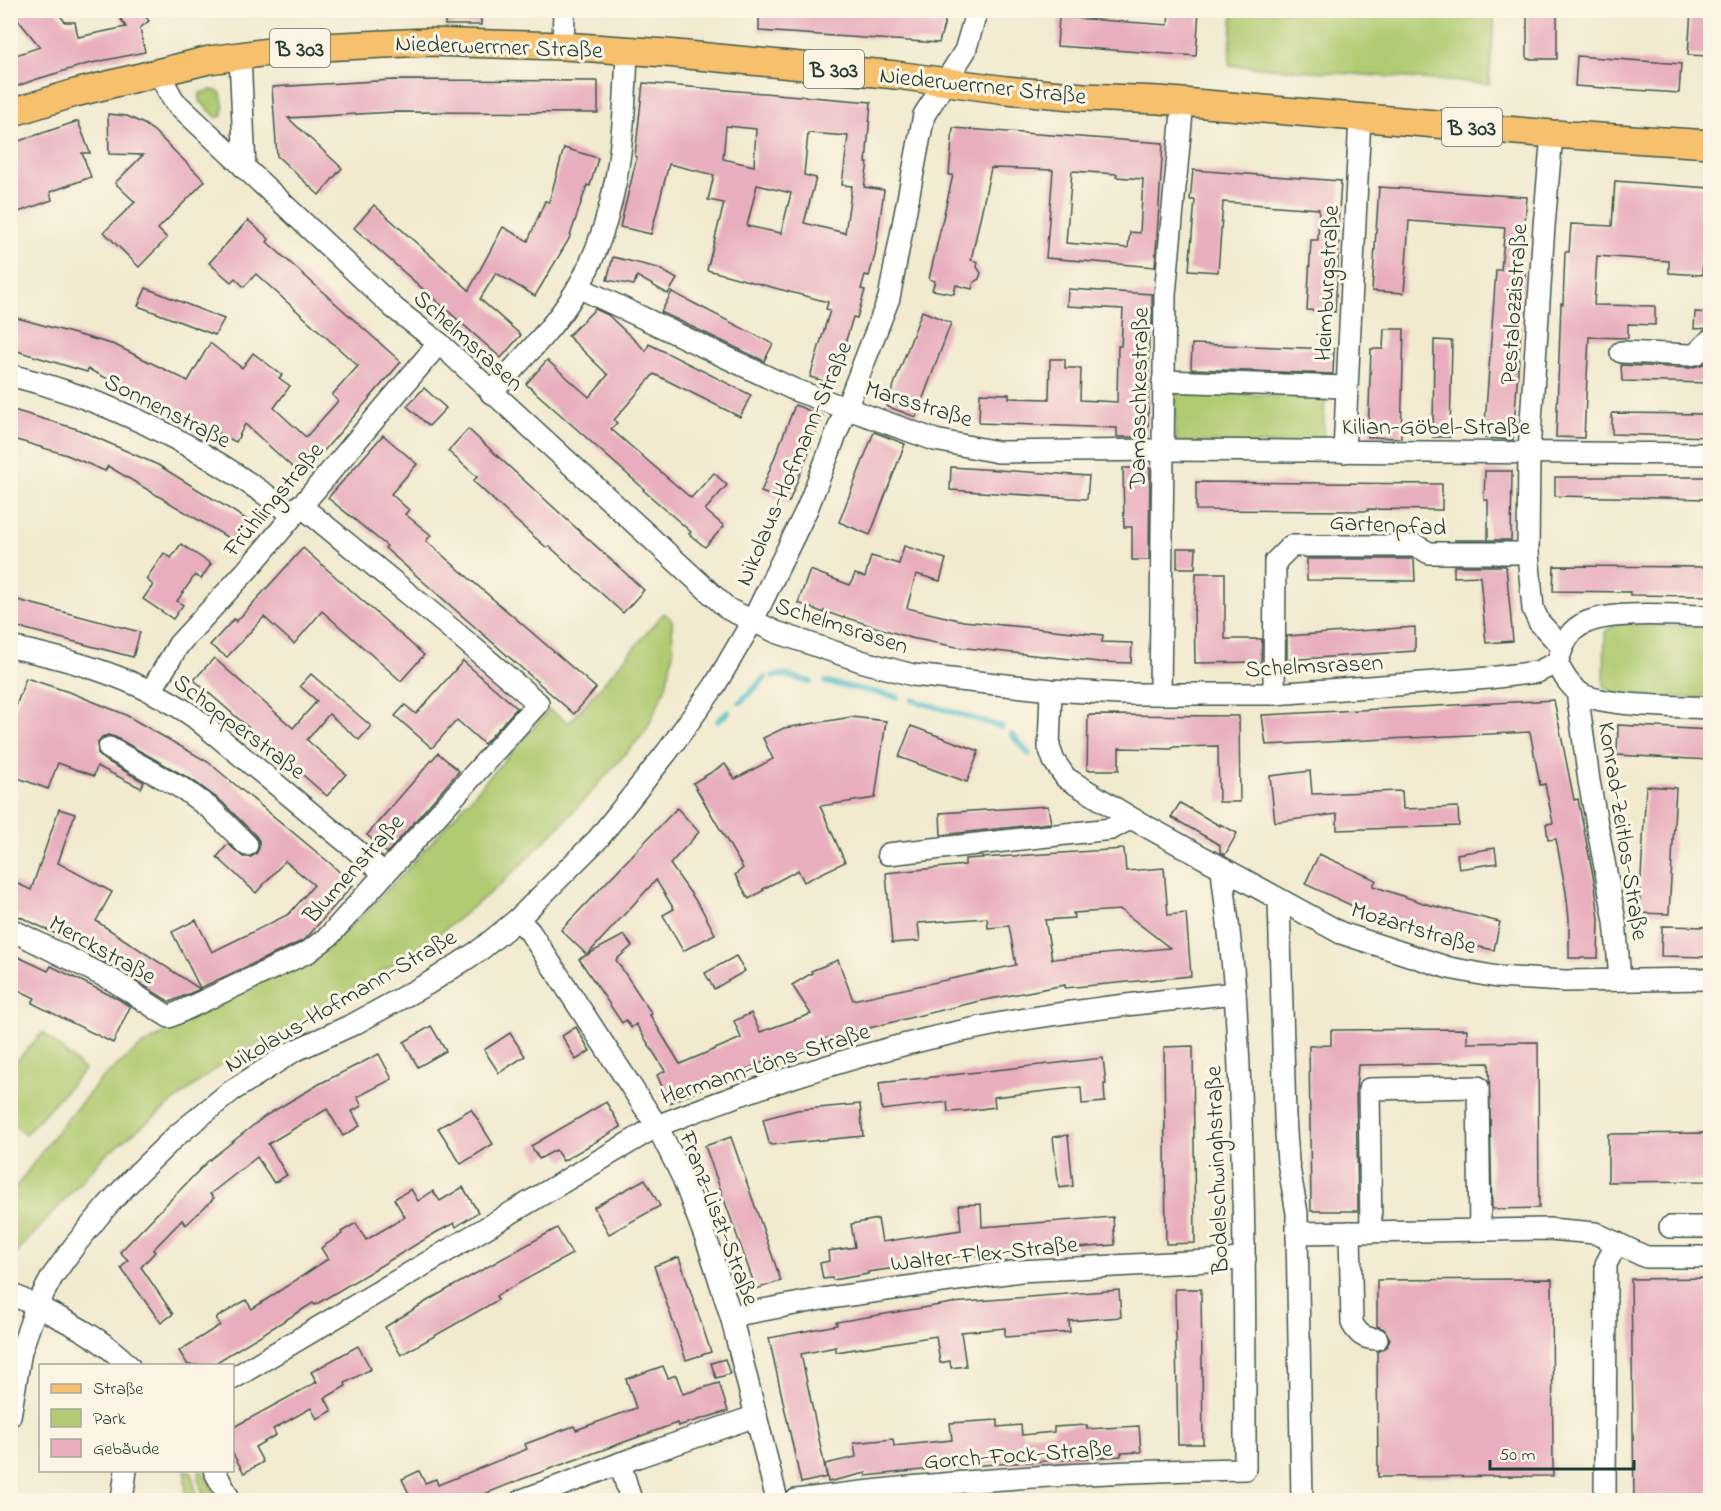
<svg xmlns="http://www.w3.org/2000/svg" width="1721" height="1511" viewBox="0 0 1721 1511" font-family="'Indie Flower',sans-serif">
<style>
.green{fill:#b0cb72;stroke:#688453;stroke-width:1.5}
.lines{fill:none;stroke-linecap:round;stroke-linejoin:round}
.stream{stroke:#51bec9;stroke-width:6}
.building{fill:#e8adbe;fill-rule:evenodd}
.minor-casing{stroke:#3e574b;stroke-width:24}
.major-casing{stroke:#3e574b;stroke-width:30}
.minor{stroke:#fff;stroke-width:21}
.major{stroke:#f7c06c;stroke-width:27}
.labels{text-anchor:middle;stroke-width:6;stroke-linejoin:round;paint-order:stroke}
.shield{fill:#fcf5e5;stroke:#617469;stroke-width:1.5}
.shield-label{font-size:22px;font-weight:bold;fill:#1f3d34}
.street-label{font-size:24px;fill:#1f3d34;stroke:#fcf5e5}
</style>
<rect width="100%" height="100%" fill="#fcf5e5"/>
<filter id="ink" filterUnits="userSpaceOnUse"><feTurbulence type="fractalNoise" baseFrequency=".0167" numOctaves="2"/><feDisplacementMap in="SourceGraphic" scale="12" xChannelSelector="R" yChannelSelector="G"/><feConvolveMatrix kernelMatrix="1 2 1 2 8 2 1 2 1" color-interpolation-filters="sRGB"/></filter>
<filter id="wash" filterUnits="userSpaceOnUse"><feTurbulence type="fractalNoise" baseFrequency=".008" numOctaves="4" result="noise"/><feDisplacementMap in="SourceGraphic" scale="24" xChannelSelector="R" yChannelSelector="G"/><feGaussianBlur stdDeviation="1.35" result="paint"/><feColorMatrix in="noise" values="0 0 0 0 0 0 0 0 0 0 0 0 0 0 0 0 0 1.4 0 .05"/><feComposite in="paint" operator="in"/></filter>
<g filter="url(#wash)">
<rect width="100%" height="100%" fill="#f1eacf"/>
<g class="green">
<polygon points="1233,11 1495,11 1489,84 1229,65"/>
<path d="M211,90L220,92C223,98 225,110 222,116L216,117L200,101V93Z"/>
<polygon points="1176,392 1325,397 1323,446 1175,442"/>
<polygon points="664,613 672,620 673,653 666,686 646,731 563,823 501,884 438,935 337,1001 222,1064 104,1156 13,1257 11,1256 11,1194 57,1131 103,1077 141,1046 345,932 402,875 549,710 569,723"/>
<polygon points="1616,624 1710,626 1710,699 1616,694 1604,686 1605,632"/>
<polygon points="43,1032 84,1070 25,1135 11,1122 11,1067"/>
<polygon points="185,1471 191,1471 198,1500 186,1500"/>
<polygon points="199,1471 202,1471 220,1500 205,1500 198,1479"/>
</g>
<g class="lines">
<g class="stream">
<polyline points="773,676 784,675 810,682"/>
<polyline points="826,682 897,697"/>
<polyline points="913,700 1002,727"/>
<polyline points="740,702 765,678"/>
<polyline points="718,721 728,712"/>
<polyline points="1012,735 1029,754"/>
</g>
</g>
<g id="blocks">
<g class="building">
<polygon points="10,10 56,10 65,22 75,22 78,37 126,27 115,10 140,10 149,21 140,28 145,52 87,64 34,80 10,89 10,57 40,47"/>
<rect x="445" y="10" width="36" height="15"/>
<polygon points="759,10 948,10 939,43 759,31"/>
<polygon points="1169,10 1199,10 1196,56 1057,46 1059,17 1168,25"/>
<rect x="1527" y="10" width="30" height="49"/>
<polygon points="1691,10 1710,10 1710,56 1688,55"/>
<polygon points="1577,56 1681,64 1679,93 1575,86"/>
<polygon points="394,80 598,81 598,113 394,112 288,118 342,168 319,195 277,156 272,87"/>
<path d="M643,83L871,102L866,163H868L864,187L884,190L875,255L869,276L865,275L861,289L865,290L857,318L853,317L833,384L810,377L830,310L826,309L828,302L707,270L724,203L708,200L714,175L669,164L651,234L620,227L637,157L635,156ZM726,126L756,129L754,166L723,159ZM808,133L848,136L842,185L852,186L845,233L804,223L816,178L804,175ZM757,185L791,193L781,233L747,226Z"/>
<polygon points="108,114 127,116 144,124 154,131 205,181 158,229 167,238 139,267 104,232 135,202 115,183 143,155 109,154"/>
<polygon points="78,121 90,153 82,153 91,177 50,192 52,200 10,215 10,144"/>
<path d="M953,128L1163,143L1155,267L1046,258L1053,170L991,168L971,260L978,262L977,267L981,273L979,279L974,282L972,289L956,285L954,294L932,290L935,281L929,279L953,175H949ZM1072,171L1117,174L1116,177L1143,179L1140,233L1130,232L1128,248L1066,243Z"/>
<polygon points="564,148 598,158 590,186 587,185 569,239 535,296 496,273 480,299 521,335 501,358 354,228 374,205 469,290 503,227 528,241 545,201 549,202"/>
<polygon points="1193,170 1341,181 1337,241 1339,242 1335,312 1307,310 1311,240 1318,240 1319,209 1223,202 1218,272 1189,270 1195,200 1190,200"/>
<polygon points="1615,181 1710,188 1710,220 1706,220 1702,275 1669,273 1669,261 1597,256 1594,305 1655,306 1655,325 1628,324 1628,338 1589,337 1584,438 1556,437 1561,303 1563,304 1565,252 1569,252 1571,224 1612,226"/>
<polygon points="1379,187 1527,197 1521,272 1525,272 1513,440 1484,438 1496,270 1501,270 1505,228 1409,221 1404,293 1372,291"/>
<polygon points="248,220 269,239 267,242 401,362 302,476 245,424 236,442 88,369 87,372 10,349 10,316 115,345 188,381 210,343 242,368 253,353 282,375 279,378 290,386 274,408 306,437 338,401 332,395 358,366 256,274 244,287 235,278 231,282 209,263"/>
<polygon points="613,257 658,268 677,279 668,294 637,276 634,285 607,280"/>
<polygon points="146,288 224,319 215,335 138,306"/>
<polygon points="1068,289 1152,294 1152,325 1149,325 1148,437 1117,437 1117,428 979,423 980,393 1009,394 1009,398 1049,399 1050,359 1065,359 1065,368 1081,368 1080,400 1117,402 1118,346 1121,346 1123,309 1067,306"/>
<polygon points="672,292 773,344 764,361 661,312"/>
<polygon points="595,309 608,315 646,351 649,344 751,395 740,417 654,374 614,420 617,423 611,429 691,498 714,473 727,485 705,510 724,526 705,547 689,534 691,532 643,490 644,489 526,384 547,360 589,397 608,375 568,336"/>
<polygon points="922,311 951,323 916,417 886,406"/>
<polygon points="1695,312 1710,313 1710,328 1694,329"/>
<polygon points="1384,329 1404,329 1401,438 1368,437 1371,349 1383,349"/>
<polygon points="1434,340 1452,341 1450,437 1433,437"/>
<polygon points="1192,344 1334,349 1333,374 1191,369"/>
<polygon points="1704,364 1710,364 1710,383 1622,381 1621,365 1690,368"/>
<polygon points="424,388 446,408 429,426 407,406"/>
<polygon points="795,405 823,416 789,502 761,492"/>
<polygon points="10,409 77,429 158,465 246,519 232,540 108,466 105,471 67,455 10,438"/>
<polygon points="1612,413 1710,414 1710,437 1612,434"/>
<polygon points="468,429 644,590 623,613 549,546 547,548 513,518 473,481 477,477 448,451"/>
<polygon points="874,432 905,444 870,535 839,522"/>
<polygon points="383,435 417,464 391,494 409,510 405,514 431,535 426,541 596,688 574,714 385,548 387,546 328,498"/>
<polygon points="951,467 1089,476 1087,499 950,490"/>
<polygon points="1123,468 1150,468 1149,560 1132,560 1132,527 1124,527"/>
<polygon points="1485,471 1512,471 1511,540 1454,540 1488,540 1488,500 1484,500"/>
<polygon points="1555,477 1710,477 1710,499 1555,496"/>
<polygon points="1196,482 1442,484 1442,510 1368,509 1368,511 1196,510"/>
<polygon points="181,544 211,564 201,579 195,575 177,601 183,605 173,619 143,599 153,585 146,579 164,553 171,558"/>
<polygon points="904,546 946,559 940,581 916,574 907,608 963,621 1103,635 1102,642 1132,643 1131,663 1099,662 957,647 911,638 844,617 843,618 824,611 824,613 798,603 810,570 850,585 855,574 865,577 871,556 899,564"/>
<polygon points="303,548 424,655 401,681 322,611 294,644 264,617 227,657 210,645 234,619 236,622"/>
<polygon points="1177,548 1196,548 1195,568 1177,568"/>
<polygon points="1307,559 1414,559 1415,581 1307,580"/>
<polygon points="1454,566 1506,566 1513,641 1486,643 1480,576 1454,577"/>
<polygon points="1554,566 1710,567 1710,596 1630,595 1630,592 1553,591"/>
<polygon points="1196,573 1225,573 1225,639 1262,639 1261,662 1195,663 1194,610 1195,610"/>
<polygon points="10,598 140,632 133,657 10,625"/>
<polygon points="1415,627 1415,651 1287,660 1287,636"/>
<polygon points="214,658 293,728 317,701 300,686 311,674 371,726 359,740 329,714 307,740 346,774 327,796 194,680"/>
<polygon points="463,661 517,708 484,744 457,720 432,748 395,716 405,705 416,714"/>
<polygon points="26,678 72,693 124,714 208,762 331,864 353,885 309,935 302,941 200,988 172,932 196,920 212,952 289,914 314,885 285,861 256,893 217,857 228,844 243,857 251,857 256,854 259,848 259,841 256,836 221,801 192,780 115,737 108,735 102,737 98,742 98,754 103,759 144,782 141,788 97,766 94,776 58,763 48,789 10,775 10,723"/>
<polygon points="1554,700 1574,800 1578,799 1595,886 1599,919 1598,958 1569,958 1569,919 1566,892 1556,839 1548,840 1546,824 1553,823 1545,784 1540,785 1530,732 1266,745 1262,715"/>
<polygon points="1088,715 1239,716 1240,802 1219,802 1218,746 1173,747 1172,749 1119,748 1119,770 1087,770"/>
<polygon points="852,717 886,721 875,798 820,806 845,862 804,882 798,870 763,889 764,890 749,899 735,875 743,868 693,783 725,764 735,779 773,759 763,738 784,728"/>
<polygon points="1618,725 1710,730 1710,760 1617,755"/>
<polygon points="911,726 979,751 967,782 899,757"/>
<polygon points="438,753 459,771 387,853 367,835"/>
<polygon points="1310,771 1312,794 1402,791 1403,809 1458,807 1459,826 1337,830 1337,814 1275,822 1270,776"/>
<polygon points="1646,786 1676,788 1669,914 1639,913"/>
<polygon points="1180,803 1220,826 1220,824 1237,833 1225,855 1220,852 1220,845 1171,817"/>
<polygon points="1048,806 1051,823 941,835 940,813"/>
<polygon points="677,808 699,832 670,864 701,908 715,934 683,951 663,915 674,909 656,880 587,955 561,930"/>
<polygon points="59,809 75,814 58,863 112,892 96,921 200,989 170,1002 110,965 93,954 94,952 10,912 10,880 31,890"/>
<polygon points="1495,848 1497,863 1459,869 1457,854"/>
<path d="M1124,849L1126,871L1164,868L1168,915L1186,913L1191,976L1065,988V985L980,1001L913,1017L821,1040L822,1044L768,1062V1060L669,1103L657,1075L665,1071L636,1024L631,1028L626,1020L622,1023L579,959L624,935L632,946L616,960L652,1014L650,1015L680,1064L741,1038L734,1021L751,1013L760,1032L811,1014L792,985L812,973L811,971L838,960L853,1000L1016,965L1009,926L988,928L987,918L918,923L920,941L892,943L886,873L965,865V859ZM1121,910L1170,948L1052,959L1045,920L1074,918L1073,913Z"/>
<polygon points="1319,854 1376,880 1373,886 1426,904 1500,922 1494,950 1456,942 1383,920 1305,884"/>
<polygon points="1662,926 1710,927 1710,957 1661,956"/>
<polygon points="10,953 48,971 51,966 118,999 130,1007 113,1043 32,1003 35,998 10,986"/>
<polygon points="736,956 745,971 714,989 705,973"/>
<polygon points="431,1026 446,1051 418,1067 404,1042"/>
<polygon points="576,1027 590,1051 576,1060 562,1036"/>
<polygon points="1467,1029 1467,1043 1538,1042 1539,1208 1492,1209 1489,1063 1358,1065 1356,1089 1358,1211 1311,1211 1309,1046 1331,1045 1331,1030"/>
<polygon points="510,1033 525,1056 499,1073 484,1050"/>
<polygon points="1193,1046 1195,1243 1166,1244 1164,1047"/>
<polygon points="379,1054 392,1079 357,1097 362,1106 352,1111 360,1126 343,1136 327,1109 268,1144 287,1175 274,1183 257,1157 210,1194 214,1198 186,1225 182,1220 153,1250 155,1252 141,1267 173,1314 161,1323 121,1268 128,1260 120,1252 207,1162 265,1116 321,1083"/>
<polygon points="1103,1058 1106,1084 1104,1084 1105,1102 1082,1104 1081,1087 994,1097 995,1107 965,1111 948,1112 947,1102 882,1110 879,1083"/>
<polygon points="606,1102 621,1127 563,1161 556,1150 539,1159 531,1146"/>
<polygon points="860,1104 863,1136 771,1145 769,1143 763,1119 797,1110"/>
<polygon points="471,1109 493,1144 461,1164 438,1128"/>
<polygon points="1710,1133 1710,1181 1608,1182 1608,1134"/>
<polygon points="1068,1135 1073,1186 1059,1188 1053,1137"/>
<polygon points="731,1137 781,1281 756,1289 705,1146"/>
<polygon points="645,1179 660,1206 609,1234 594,1207"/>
<polygon points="463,1187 478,1212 456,1227 454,1223 437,1232 315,1305 313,1303 212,1365 188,1365 179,1351 220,1325 216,1318 246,1300 252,1309 328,1259 321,1248 342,1234 341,1232 356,1223 366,1240 405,1217 394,1199 411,1189 418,1201 433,1191 440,1201"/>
<polygon points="981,1204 982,1227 1113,1217 1115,1245 967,1256 967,1258 868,1272 868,1274 833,1280 832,1278 823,1279 820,1263 829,1261 828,1251 855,1247 851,1224 878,1219 882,1242 961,1230 959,1205"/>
<polygon points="557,1228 572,1254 496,1296 498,1300 401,1355 385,1327 432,1298"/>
<polygon points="679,1257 711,1352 686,1360 654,1266"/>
<polygon points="1710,1278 1710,1500 1634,1500 1631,1279"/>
<polygon points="1552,1279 1553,1476 1378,1477 1377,1352 1387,1346 1390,1339 1384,1329 1377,1326 1377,1280"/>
<polygon points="1175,1289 1201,1289 1203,1444 1178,1444"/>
<polygon points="1119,1290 1121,1317 1069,1321 1070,1332 1005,1337 1005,1328 961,1332 966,1366 951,1368 950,1361 940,1363 936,1336 836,1352 836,1347 801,1354 827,1477 801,1483 769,1338 837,1325 836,1322 952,1303"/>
<polygon points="358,1346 371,1369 345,1383 346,1386 325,1398 332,1411 317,1419 311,1408 273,1429 276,1435 255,1447 263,1462 244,1473 232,1452 232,1428 317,1382 311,1372"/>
<polygon points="725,1359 730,1374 716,1378 711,1363"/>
<polygon points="663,1366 668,1378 676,1375 683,1394 719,1383 728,1411 678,1426 677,1423 522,1479 470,1500 401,1500 410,1496 402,1479 419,1471 425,1483 436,1479 438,1485 527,1449 525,1444 574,1426 576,1430 636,1408 626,1379"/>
<polygon points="998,1420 998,1427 1021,1425 1022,1435 1054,1432 1054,1427 1087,1425 1087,1429 1139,1426 1141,1452 1121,1453 1121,1456 951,1467 866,1476 866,1473 828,1482 825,1464 856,1457 854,1443 893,1439 894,1446 952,1440 950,1423"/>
</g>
</g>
</g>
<g filter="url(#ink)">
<use href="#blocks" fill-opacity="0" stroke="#3e574b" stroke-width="1.5"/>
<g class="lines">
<defs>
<g id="minor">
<polyline points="563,46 564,10"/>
<polyline points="240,55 245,169"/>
<polyline points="158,72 174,101 394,308 439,343 728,609 776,632 864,662 913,675 1051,690 1119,694 1274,694 1489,678 1537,672 1557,663"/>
<polyline points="1552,134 1544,226 1529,451 1528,553 1533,609 1539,622 1562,647"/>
<polyline points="578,287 795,390 935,440 998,452 1162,450 1710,454"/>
<polyline points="1621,352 1690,355 1696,354 1710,340"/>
<path d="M10,375C115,401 207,449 292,514"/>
<polyline points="1163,381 1346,387"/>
<path d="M491,393C517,364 547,335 569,302C619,226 624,138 627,50"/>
<polyline points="1344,452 1360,117"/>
<path d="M1710,616C1679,616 1607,609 1581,625C1567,633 1562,648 1557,663C1563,674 1569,686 1580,693C1603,707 1680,706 1710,708"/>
<path d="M10,647C74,660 140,679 194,717L384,873"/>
<polyline points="1051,690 1049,747 1054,761 1066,778 1131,818 1341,933 1449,968 1497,977 1564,981 1710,979"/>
<polyline points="151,691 179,644 248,569 439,343"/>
<polyline points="1577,691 1589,781 1615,921 1620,979"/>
<polyline points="1160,694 1165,294 1183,102"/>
<polyline points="1274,694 1275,562 1291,546 1417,546 1429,553 1528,553"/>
<polyline points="109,748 185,790 212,810 247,845"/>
<polyline points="888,854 1111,829 1131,818"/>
<polyline points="1279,900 1285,1117 1288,1162 1297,1213 1297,1233 1549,1229 1595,1233 1646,1257 1710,1257"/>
<polyline points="518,919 530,932 657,1126 683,1178 709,1247 731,1316 777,1500"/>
<polyline points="10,929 114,981 169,1017 308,952 329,936 538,703 455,632 300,505"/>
<polyline points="1670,1227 1710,1227"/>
<path d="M1350,1232L1352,1323C1358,1334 1364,1339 1377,1339"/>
<polyline points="1371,1232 1369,1089 1478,1087 1480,1230"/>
<polyline points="1297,1233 1302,1500"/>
<path d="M10,1293C50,1314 97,1332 129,1366"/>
<polyline points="731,1316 822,1299 1020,1271 1245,1259"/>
<path d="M232,1379L657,1126C776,1079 905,1038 1032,1018C1099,1007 1167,1000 1235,993"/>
<polyline points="10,1416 21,1351 36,1307 52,1277 75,1245 107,1206 139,1172 176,1136 230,1092 294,1051 354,1024 429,983 480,950 518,919 598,839 667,752 714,687 752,622 807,509 889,298 924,115 965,51 977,10"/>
<polyline points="620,1463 631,1500"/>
<polyline points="214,1470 230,1500"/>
<polyline points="122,1500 126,1470"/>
<polyline points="522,1500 637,1457 756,1416"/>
<path d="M796,1500C944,1480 1094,1471 1245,1469C1245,1310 1245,1151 1235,992C1232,951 1226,910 1222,869"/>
<polyline points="1605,1500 1606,1264 1617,1243"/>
</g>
<polyline id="major" points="10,113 75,93 209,60 300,48 427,42 563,46 666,53 896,75 1006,90 1084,97 1159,100 1552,134 1710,144"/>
</defs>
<use href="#minor" class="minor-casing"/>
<use href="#major" class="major-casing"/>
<use href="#minor" class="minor"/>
<use href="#major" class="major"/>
</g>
</g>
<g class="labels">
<g class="shield">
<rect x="270" y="29" width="60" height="38" rx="4.5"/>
<rect x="804" y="50" width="60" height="38" rx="4.5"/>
<rect x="1442" y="108" width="60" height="38" rx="4.5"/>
</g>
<g class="shield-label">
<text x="300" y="56">B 303</text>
<text x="834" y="77">B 303</text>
<text x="1472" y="135">B 303</text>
</g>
<g class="street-label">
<text transform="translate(499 46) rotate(2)" y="8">Niederwerrner Straße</text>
<text transform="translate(983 85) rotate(6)" y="8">Niederwerrner Straße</text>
<text transform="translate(1326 283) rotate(-87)" y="8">Heimburgstraße</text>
<text transform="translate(1513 304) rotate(-86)" y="8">Pestalozzistraße</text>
<text transform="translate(469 340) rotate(42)" y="8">Schelmsrasen</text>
<text transform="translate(1138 398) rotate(-89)" y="8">Damaschkestraße</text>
<text transform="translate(919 403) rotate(17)" y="8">Marsstraße</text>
<text transform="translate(168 410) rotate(27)" y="8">Sonnenstraße</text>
<text x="1436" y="434">Kilian-Göbel-Straße</text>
<text transform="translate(793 463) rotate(-67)" y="8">Nikolaus-Hofmann-Straße</text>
<text transform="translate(273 499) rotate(-50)" y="8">Frühlingstraße</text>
<text transform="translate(1388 524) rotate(3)" y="8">Gartenpfad</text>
<text transform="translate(842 625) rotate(18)" y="8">Schelmsrasen</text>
<text transform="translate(1314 665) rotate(-3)" y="8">Schelmsrasen</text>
<text transform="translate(240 726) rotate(37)" y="8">Schopperstraße</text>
<text transform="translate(1624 831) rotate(81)" y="8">Konrad-Zeitlos-Straße</text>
<text transform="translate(353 868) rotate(-48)" y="8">Blumenstraße</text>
<text transform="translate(1414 927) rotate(17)" y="8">Mozartstraße</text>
<text transform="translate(103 949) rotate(29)" y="8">Merckstraße</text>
<text transform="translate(340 1000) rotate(-30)" y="8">Nikolaus-Hofmann-Straße</text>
<text transform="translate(765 1063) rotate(-18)" y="8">Hermann-Löns-Straße</text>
<text transform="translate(1216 1170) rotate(-92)" y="8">Bodelschwinghstraße</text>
<text transform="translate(720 1218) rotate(69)" y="8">Franz-Liszt-Straße</text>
<text transform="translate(984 1253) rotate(-6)" y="8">Walter-Flex-Straße</text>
<text transform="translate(1018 1454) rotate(-4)" y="8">Gorch-Fock-Straße</text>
</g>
</g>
<rect width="1721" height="1511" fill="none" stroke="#fcf5e5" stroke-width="36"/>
<rect x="39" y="1364" width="195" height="108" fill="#fcf5e5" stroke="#a4ab9e" stroke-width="1.5"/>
<rect x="51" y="1384" width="30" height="9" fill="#f7c06c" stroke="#a4ab9e" stroke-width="1.5"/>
<text x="93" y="1394" font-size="18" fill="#1f3d34">Straße</text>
<rect x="51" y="1409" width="30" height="18" fill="#b0cb72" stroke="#a4ab9e" stroke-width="1.5"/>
<text x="93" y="1424" font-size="18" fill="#1f3d34">Park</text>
<rect x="51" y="1439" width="30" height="18" fill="#e8adbe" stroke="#a4ab9e" stroke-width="1.5"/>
<text x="93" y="1454" font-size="18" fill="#1f3d34">Gebäude</text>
<path d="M1490 1460v9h144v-9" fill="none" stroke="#1f3d34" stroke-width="3"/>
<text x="1499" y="1460" font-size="18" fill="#1f3d34" stroke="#fcf5e5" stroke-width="4.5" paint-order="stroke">50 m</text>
</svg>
